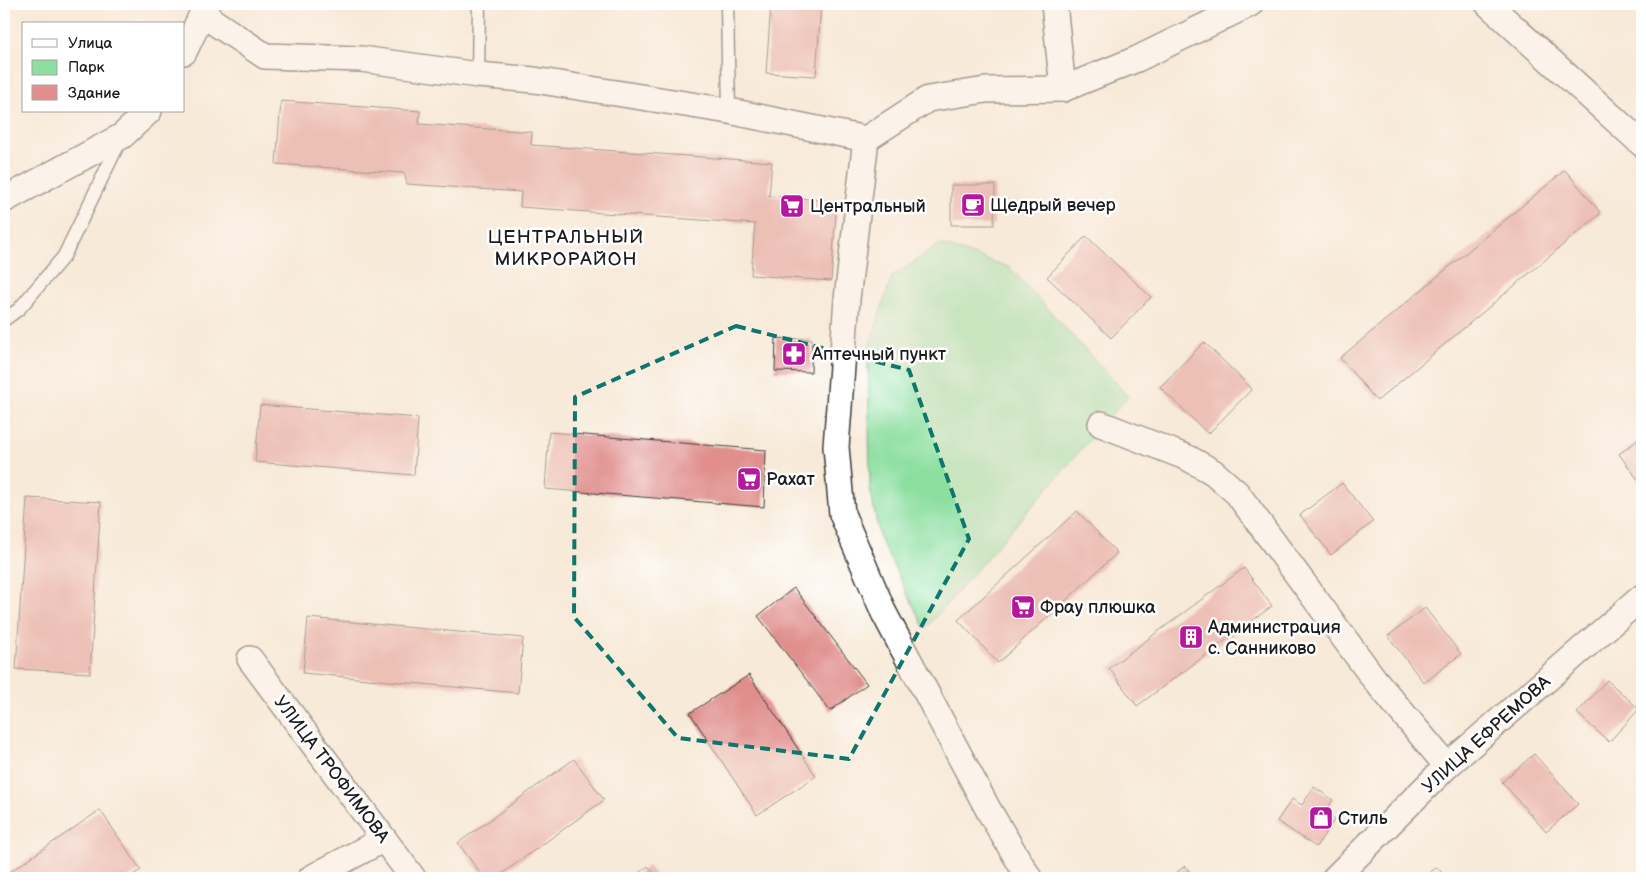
<svg xmlns="http://www.w3.org/2000/svg" width="1646" height="882" viewBox="0 0 1646 882" font-family="'Balsamiq Sans',sans-serif">
<style>
.green{fill:#8ddfa0;stroke:#547e5e}
.building{fill:#e08f8d}
.lines{fill:none;stroke-linecap:round;stroke-linejoin:round}
.service-casing{stroke:#3d3b38;stroke-width:15}
.minor-casing{stroke:#3d3b38;stroke-width:28}
.service{stroke:#fff;stroke-width:12}
.minor{stroke:#fff;stroke-width:25}
.marked{fill:none;stroke:#0f766e;stroke-width:4;stroke-dasharray:10 6;stroke-linejoin:round}
.labels{text-anchor:middle;stroke-width:5;stroke-linejoin:round;paint-order:stroke}
.poi-label{font-size:18px;fill:#1c1c1c;stroke:#fff;text-anchor:start}
.street-label{font-size:18px;fill:#1c1c1c;stroke:#fff}
.neighbourhood-label{font-size:19px;letter-spacing:1px;fill:#1c1c1c;stroke:#fff}
</style>
<rect width="100%" height="100%" fill="#fff"/>
<filter id="ink" filterUnits="userSpaceOnUse"><feTurbulence type="fractalNoise" baseFrequency=".02" numOctaves="2"/><feDisplacementMap in="SourceGraphic" scale="10" xChannelSelector="R" yChannelSelector="G"/><feConvolveMatrix kernelMatrix="1 2 1 2 8 2 1 2 1" color-interpolation-filters="sRGB"/></filter>
<filter id="wash" filterUnits="userSpaceOnUse"><feTurbulence type="fractalNoise" baseFrequency=".0096" numOctaves="4" result="noise"/><feDisplacementMap in="SourceGraphic" scale="20" xChannelSelector="R" yChannelSelector="G"/><feGaussianBlur stdDeviation="1.12" result="paint"/><feColorMatrix in="noise" values="0 0 0 0 0 0 0 0 0 0 0 0 0 0 0 0 0 1.4 0 .05"/><feComposite in="paint" operator="in"/></filter>
<g filter="url(#wash)">
<rect width="100%" height="100%" fill="#f7ead8"/>
<polygon class="green" points="940,244 1009,267 1128,396 925,629 880,539 870,488 868,350 892,277"/>
<g id="blocks">
<g class="building">
<polygon points="771,4 821,4 816,76 766,73"/>
<polygon points="281,101 420,111 419,124 532,132 531,145 772,162 769,196 837,201 831,281 751,275 755,224 520,207 521,192 407,184 404,173 276,164"/>
<polygon points="1565,170 1601,213 1377,401 1340,358"/>
<polygon points="951,185 995,185 994,225 951,225"/>
<polygon points="1086,236 1151,297 1111,338 1047,277"/>
<polygon points="776,338 812,339 811,372 775,371"/>
<polygon points="1204,342 1252,389 1208,434 1160,387"/>
<polygon points="260,405 418,418 414,475 255,462"/>
<polygon points="549,432 766,450 764,507 545,489"/>
<polygon points="1642,437 1642,485 1619,454"/>
<polygon points="1342,483 1373,522 1331,555 1300,515"/>
<polygon points="27,498 101,502 90,673 16,669"/>
<polygon points="1077,511 1117,553 998,663 958,620"/>
<polygon points="1244,568 1272,606 1137,706 1109,668"/>
<polygon points="794,588 867,684 830,711 758,616"/>
<polygon points="1425,608 1461,654 1424,683 1388,636"/>
<polygon points="308,618 523,638 518,693 303,673"/>
<polygon points="749,675 816,776 757,815 690,713"/>
<polygon points="1607,680 1639,709 1609,742 1577,713"/>
<polygon points="1534,754 1578,804 1546,832 1502,782"/>
<polygon points="574,759 604,800 496,878 484,878 458,843"/>
<polygon points="1314,787 1333,800 1325,812 1335,819 1316,847 1277,821 1292,799 1302,805"/>
<polygon points="100,810 141,870 128,878 4,878 4,876"/>
<polygon points="648,866 658,878 632,878"/>
<polygon points="1185,866 1194,878 1169,878"/>
<polygon points="1437,867 1446,878 1423,878"/>
</g>
</g>
</g>
<g filter="url(#ink)">
<use href="#blocks" fill-opacity="0" stroke="#3d3b38" stroke-width="1"/>
<g class="lines">
<defs>
<g id="service">
<polyline points="727,4 729,111"/>
<polyline points="478,75 479,4"/>
<polyline points="4,320 19,309 64,256 120,141"/>
</g>
<g id="minor">
<polyline points="1054,4 1063,89"/>
<polyline points="1488,4 1642,144"/>
<polyline points="202,14 265,56 361,59 478,75 534,80 729,111 866,139 928,99 986,90 1063,89 1137,59 1250,4"/>
<polyline points="184,52 207,4"/>
<polyline points="866,139 847,299 836,447 842,514 884,613 989,811 1029,878"/>
<polyline points="4,200 122,136 149,111"/>
<polyline points="1101,424 1188,458 1213,472 1237,493 1375,680 1447,766"/>
<polyline points="250,659 413,878"/>
<polyline points="311,878 384,839"/>
<polyline points="1335,878 1447,766 1642,597"/>
</g>
</defs>
<use href="#service" class="service-casing"/>
<use href="#minor" class="minor-casing"/>
<use href="#service" class="service"/>
<use href="#minor" class="minor"/>
</g>
</g>
<path d="M0 0H1646V882H0ZM736,326L909,370L969,539L849,759L678,738L574,617L575,397Z" fill="#f7ead8" fill-opacity=".55" fill-rule="evenodd"/>
<path class="marked" d="M736,326L909,370L969,539L849,759L678,738L574,617L575,397Z"/>
<defs>
<symbol id="cafe-square" viewBox="-11 -11 22 22"><rect x="-9" y="-9" width="18" height="18" rx="4" fill="#b5179e" stroke="#fff"/><path d="M-5.5-4.5H6V0H3Q3 3.5 0 3.5H-2.5Q-5.5 3.5-5.5 0ZM3-3.2v2h1.7v-2ZM-6 4.5H4V6H-6Z" fill="#fff"/></symbol>
<symbol id="supermarket-square" viewBox="-11 -11 22 22"><rect x="-9" y="-9" width="18" height="18" rx="4" fill="#b5179e" stroke="#fff"/><path d="M-6-5.5h2.5l.6 2H6L4.5 2H-2.5L-4.4-4H-6ZM-1.5 3.2a1.3 1.3 0 1 0 .1 0ZM3 3.2a1.3 1.3 0 1 0 .1 0Z" fill="#fff"/></symbol>
<symbol id="pharmacy-square" viewBox="-11 -11 22 22"><rect x="-9" y="-9" width="18" height="18" rx="4" fill="#b5179e" stroke="#fff"/><path d="M-2-6h4v4h4v4h-4v4h-4v-4h-4v-4h4Z" fill="#fff"/></symbol>
<symbol id="building-square" viewBox="-11 -11 22 22"><rect x="-9" y="-9" width="18" height="18" rx="4" fill="#b5179e" stroke="#fff"/><path d="M-4-6H4V6H1V3H-1V6H-4ZM-2.5-4.3h1.7v1.8h-1.7ZM.8-4.3h1.7v1.8H.8ZM-2.5-1h1.7V.8h-1.7ZM.8-1h1.7V.8H.8Z" fill="#fff"/></symbol>
<symbol id="shop-square" viewBox="-11 -11 22 22"><rect x="-9" y="-9" width="18" height="18" rx="4" fill="#b5179e" stroke="#fff"/><path d="M-5-2.5h2.3a2.7 3.5 0 0 1 5.4 0H5L5.5 6h-11ZM-1.5-2.5h3a1.5 2.3 0 0 0-3 0Z" fill="#fff"/></symbol>
</defs>
<g fill-rule="evenodd">
<use href="#cafe-square" x="959" y="191" width="28" height="28"/>
<use href="#supermarket-square" x="778" y="192" width="28" height="28"/>
<use href="#pharmacy-square" x="780" y="340" width="28" height="28"/>
<use href="#supermarket-square" x="735" y="465" width="28" height="28"/>
<use href="#supermarket-square" x="1009" y="593" width="28" height="28"/>
<use href="#building-square" x="1177" y="623" width="28" height="28"/>
<use href="#shop-square" x="1307" y="804" width="28" height="28"/>
</g>
<g class="labels">
<g class="poi-label">
<text x="990" y="211">Щедрый вечер</text>
<text x="810" y="212">Центральный</text>
<text x="812" y="360">Аптечный пункт</text>
<text x="766" y="485">Рахат</text>
<text x="1040" y="613">Фрау плюшка</text>
<text x="1208" y="633">Администрация<tspan x="1208" dy="21">с. Санниково</tspan></text>
<text x="1338" y="824">Стиль</text>
</g>
<g class="street-label">
<text transform="translate(1486 734) rotate(-42)" y="6">УЛИЦА ЕФРЕМОВА</text>
<text transform="translate(332 769) rotate(53)" y="6">УЛИЦА ТРОФИМОВА</text>
</g>
<g class="neighbourhood-label">
<text x="566" y="243">ЦЕНТРАЛЬНЫЙ<tspan x="566" dy="22">МИКРОРАЙОН</tspan></text>
</g>
</g>
<rect width="1646" height="882" fill="none" stroke="#fff" stroke-width="20"/>
<rect x="22" y="22" width="162" height="90" fill="#ffffff" stroke="#a4a4a4"/>
<rect x="32" y="39" width="25" height="8" fill="#ffffff" stroke="#a4a4a4"/>
<text x="68" y="48" font-size="15" fill="#1c1c1c">Улица</text>
<rect x="32" y="60" width="25" height="15" fill="#8ddfa0" stroke="#a4a4a4"/>
<text x="68" y="72" font-size="15" fill="#1c1c1c">Парк</text>
<rect x="32" y="85" width="25" height="15" fill="#e08f8d" stroke="#a4a4a4"/>
<text x="68" y="98" font-size="15" fill="#1c1c1c">Здание</text>
</svg>
